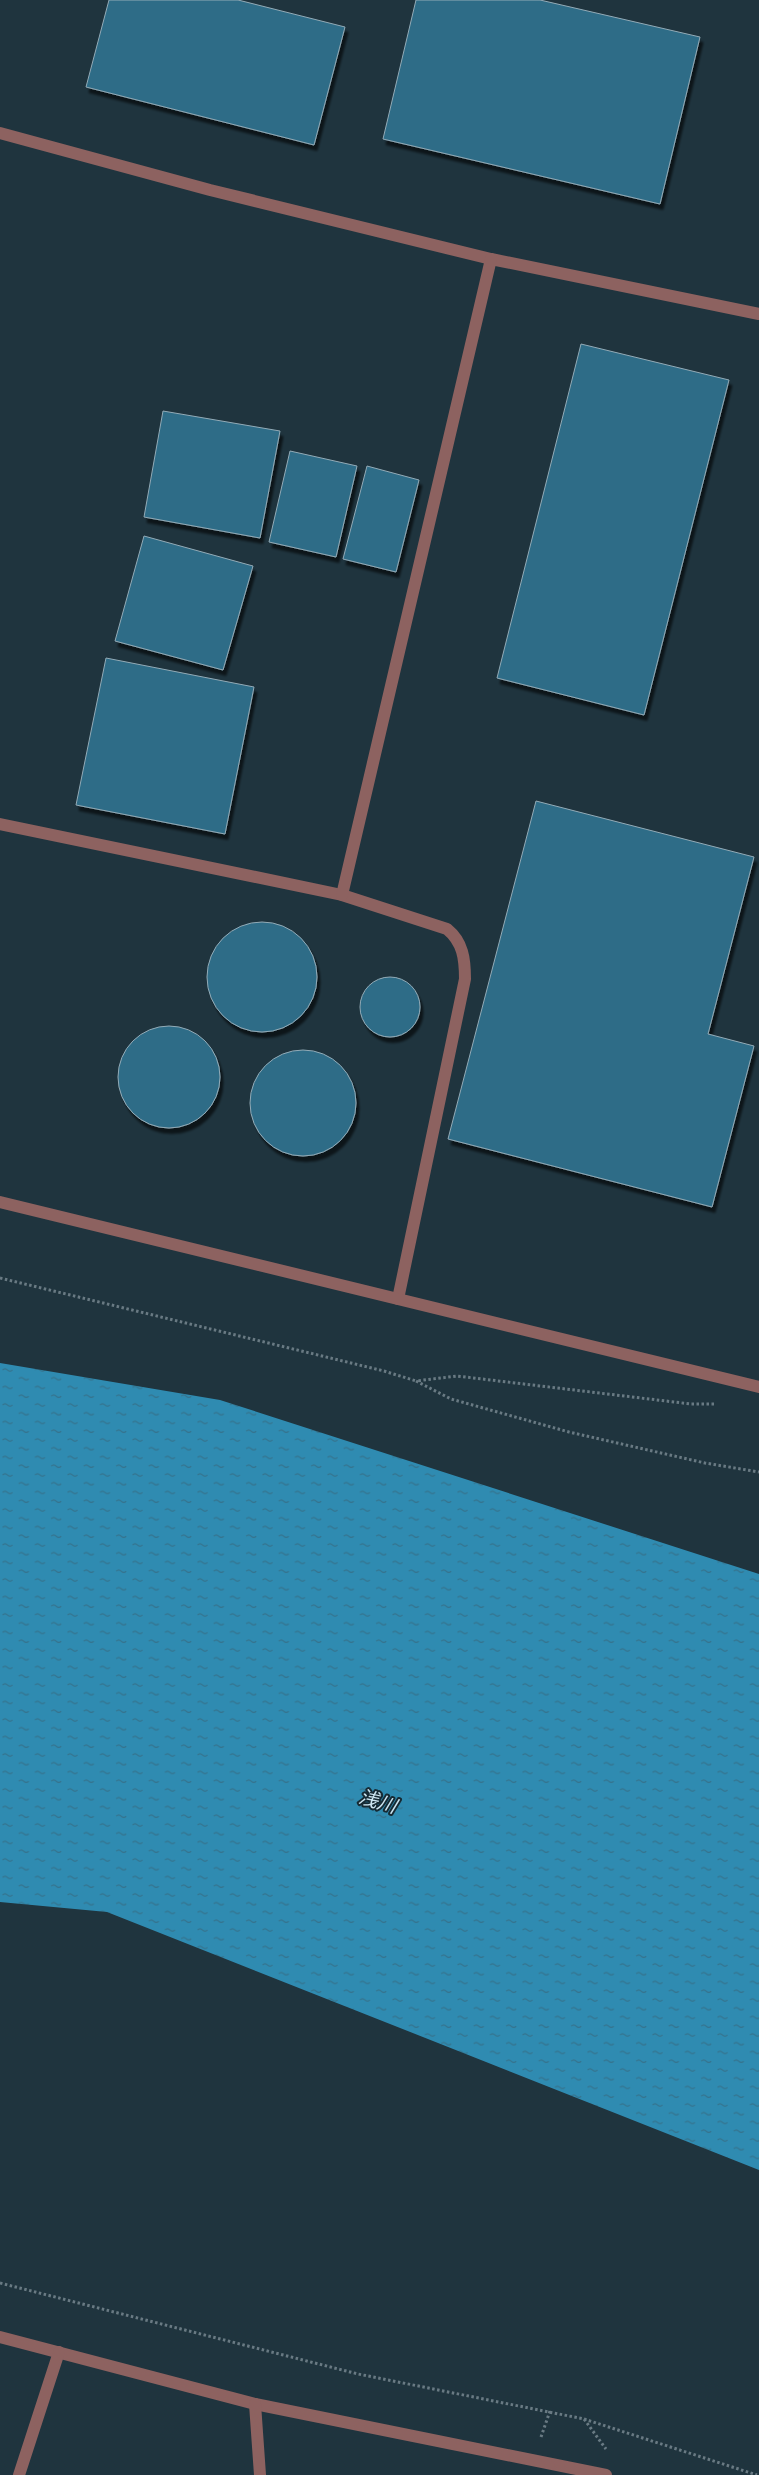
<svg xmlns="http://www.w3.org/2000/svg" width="759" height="2475" viewBox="0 0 759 2475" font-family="Poppins,'Noto Sans JP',sans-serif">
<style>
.water{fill:url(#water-ripples)}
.building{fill:#2d6c87;stroke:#93abb7;filter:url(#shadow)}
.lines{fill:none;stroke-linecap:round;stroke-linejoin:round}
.path{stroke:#697a83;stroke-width:3;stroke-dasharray:2.5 2.5;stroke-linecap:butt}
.minor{stroke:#8d6260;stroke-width:12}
.labels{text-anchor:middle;stroke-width:4;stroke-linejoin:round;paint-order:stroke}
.water-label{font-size:19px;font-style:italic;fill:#cde6f2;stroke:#162a34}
</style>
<defs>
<pattern id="water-ripples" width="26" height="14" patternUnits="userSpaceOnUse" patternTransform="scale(1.25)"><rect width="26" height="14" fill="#2f8bb1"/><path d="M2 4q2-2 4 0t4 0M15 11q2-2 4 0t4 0" fill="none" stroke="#35728c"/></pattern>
<filter id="shadow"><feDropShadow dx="3" dy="5.5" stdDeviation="1" flood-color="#0009"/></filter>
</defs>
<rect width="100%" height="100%" fill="#1f343e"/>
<polygon class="water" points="0,1363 220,1400 759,1574 759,2170 107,1912 0,1902"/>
<g class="building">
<polygon points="109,0 238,0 345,27 314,145 86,87"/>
<polygon points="416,0 540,0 700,37 660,204 383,139"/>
<polygon points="581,344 729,380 644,715 497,678"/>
<polygon points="163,411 280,431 260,538 144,517"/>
<polygon points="290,451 357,466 336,557 269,542"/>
<polygon points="367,466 419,480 396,572 343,559"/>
<polygon points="144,536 253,566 223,670 115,641"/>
<polygon points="106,658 254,687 225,834 76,805"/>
<polygon points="536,801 754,857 708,1034 754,1046 712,1207 448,1139"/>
<circle cx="262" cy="977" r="55"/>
<circle cx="390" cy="1007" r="30"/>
<circle cx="169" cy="1077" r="51"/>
<circle cx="303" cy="1103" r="53"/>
</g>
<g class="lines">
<g class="path">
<polyline points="0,1278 384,1371 416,1381"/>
<polyline points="714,1404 691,1404 457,1376 416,1381 451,1399 569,1432 705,1463 759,1472"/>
<polyline points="0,2283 358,2374 584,2419 606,2449"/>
<polyline points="584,2419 757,2475"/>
<polyline points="541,2437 550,2411"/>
</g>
<g class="minor">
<polyline points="0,133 210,190 491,259 759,314"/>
<path d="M0,824L342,895L447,929C463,942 465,959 465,979L398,1299"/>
<polyline points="342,895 491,259"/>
<polyline points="0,1202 759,1387"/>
<polyline points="0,2337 255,2404 606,2475"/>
<polyline points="255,2404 260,2475"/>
<polyline points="19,2475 59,2352"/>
</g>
</g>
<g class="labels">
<g class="water-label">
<text transform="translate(378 1801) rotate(17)" y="7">浅川</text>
</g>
</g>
</svg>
